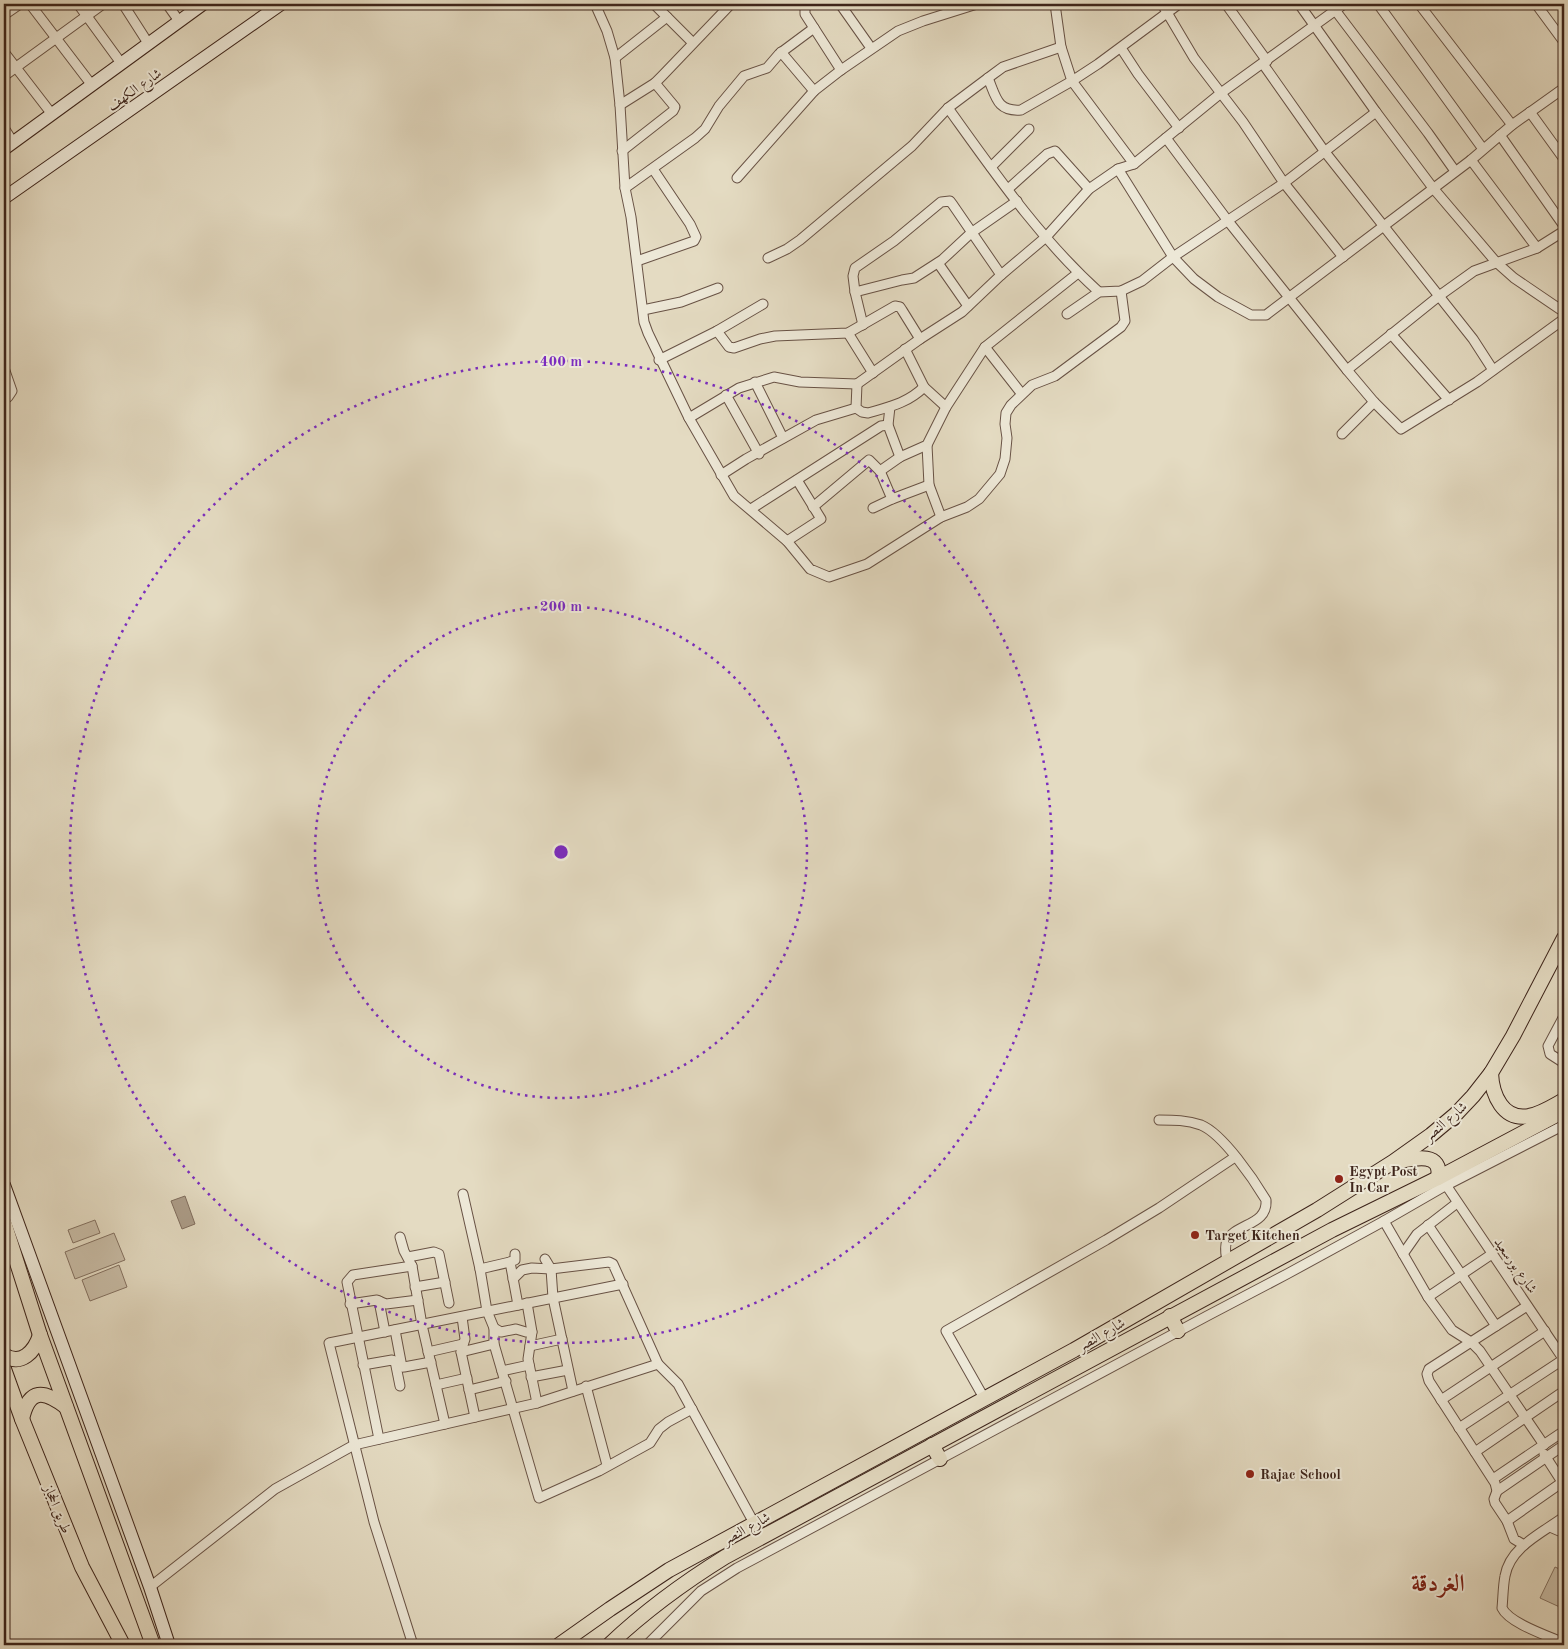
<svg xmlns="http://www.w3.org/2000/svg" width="1568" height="1649" viewBox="0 0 1568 1649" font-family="'Old Standard TT',Amiri,serif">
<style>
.green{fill:#c8bca6;stroke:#837060}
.water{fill:#ac9d89;stroke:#806d5d}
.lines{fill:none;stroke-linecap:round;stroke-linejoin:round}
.street-casing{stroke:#685245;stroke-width:11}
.secondary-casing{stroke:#3e251b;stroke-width:14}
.primary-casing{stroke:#3e251b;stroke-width:16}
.street{stroke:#ede8d7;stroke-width:9}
.secondary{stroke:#ede8d7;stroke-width:12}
.primary{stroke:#e4dbc2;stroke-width:14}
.ring{fill:none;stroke:#7b2cbf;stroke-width:2.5;stroke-dasharray:2.5 5}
.poi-dot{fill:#8f2418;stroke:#ede8d7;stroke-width:2}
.labels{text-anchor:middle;stroke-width:4;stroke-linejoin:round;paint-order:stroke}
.street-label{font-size:14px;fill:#3e251b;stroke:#ede8d7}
.poi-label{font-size:14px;font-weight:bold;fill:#3e251b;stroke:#ede8d7;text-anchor:start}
.town-label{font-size:24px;font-weight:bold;fill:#7a1f14;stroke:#ede8d7}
.centre{fill:#7b2cbf;stroke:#ede8d7;stroke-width:2.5}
.ring-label{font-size:15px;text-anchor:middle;font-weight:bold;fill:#7b2cbf;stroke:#ede8d7;stroke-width:4;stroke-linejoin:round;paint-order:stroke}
</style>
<rect width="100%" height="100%" fill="#e4dbc2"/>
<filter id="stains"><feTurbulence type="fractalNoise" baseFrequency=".004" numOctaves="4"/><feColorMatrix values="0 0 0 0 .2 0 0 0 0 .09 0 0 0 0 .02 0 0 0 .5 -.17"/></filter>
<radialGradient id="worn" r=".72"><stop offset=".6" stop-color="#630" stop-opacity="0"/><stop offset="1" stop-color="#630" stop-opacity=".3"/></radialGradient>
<g class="green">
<polygon points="95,1220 100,1233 73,1243 68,1230"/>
<polygon points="114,1233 125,1260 75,1279 65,1252"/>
<polygon points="119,1265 127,1287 90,1301 82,1280"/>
<polygon points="1555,1567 1564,1571 1564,1609 1540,1598"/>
</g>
<polygon class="water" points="185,1196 195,1224 182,1229 171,1201"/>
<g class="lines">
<defs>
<g id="street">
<polyline points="30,4 91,84"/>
<polyline points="78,4 121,63"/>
<polyline points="123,4 148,43"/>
<polyline points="167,4 179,21"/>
<polyline points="595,4 607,31 615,58 620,105 625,188 631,217 644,322 648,333 689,418 734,496 787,541 810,569 829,577 867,564 941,517 967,507 979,499 1000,474 1005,459 1007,438 1005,424 1006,413 1011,405 1032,385 1055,376 1121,327 1125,321 1121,291"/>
<polyline points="654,4 693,43"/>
<polyline points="807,4 805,6 805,14 841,70"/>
<polyline points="840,4 871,48"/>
<polyline points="1055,4 1061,47 1072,81 1134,164 1221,93 1344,4"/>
<polyline points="1162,4 1194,58 1243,122 1284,183 1343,257"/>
<polyline points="1226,4 1267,61"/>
<polyline points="1299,4 1376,112 1433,188 1496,262 1514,278 1564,312"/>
<polyline points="1378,4 1483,149"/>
<polyline points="1419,4 1512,125"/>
<polyline points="1536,4 1564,42"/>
<polyline points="1335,10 1428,133 1455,171"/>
<polyline points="4,15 20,4"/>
<polyline points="1121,48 1138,74 1179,128"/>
<polyline points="4,52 51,113"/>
<polyline points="781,52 814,91"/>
<polyline points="615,58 667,17"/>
<polyline points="1263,64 1325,152 1473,339 1493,370"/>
<polyline points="4,76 103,4"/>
<path d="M988,78C996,97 997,112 1021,110L1072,81L1098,64L1179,4"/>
<polyline points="620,105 655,83 662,76 731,4"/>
<path d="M948,108C994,172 1040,239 1099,292"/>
<polyline points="1530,112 1564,159"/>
<polyline points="4,128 13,142"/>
<polyline points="1500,135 1564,226"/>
<polyline points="1166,138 1228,221 1347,370 1374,402 1401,429 1477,382 1564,319"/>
<polyline points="622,151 673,111 675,107 655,83"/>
<polyline points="1471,160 1537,248"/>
<polyline points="991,167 1029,129"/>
<polyline points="1118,169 1173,257 1194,279 1218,297 1251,315 1266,315 1471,160 1512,125 1564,88"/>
<polyline points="737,178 814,91 841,70 898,31 923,21 977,4"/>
<polyline points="625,188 695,138 705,129 719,106 744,76 767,68 779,54 814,28"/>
<polyline points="1008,189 1047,154 1055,151 1089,189"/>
<polyline points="768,258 787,249 800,240 912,146 948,108 988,78 1003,67 1061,47"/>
<polyline points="637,261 694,241 696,237 690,224 653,169"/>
<polyline points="938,263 968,306"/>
<polyline points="855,292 853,276 855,268 894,241 941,202 950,201 953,205 1001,275"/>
<polyline points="643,310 681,302 718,288"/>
<polyline points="1067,314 1099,292 1121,291 1142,281 1173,257 1284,183 1376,112"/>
<polyline points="863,325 855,292 902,280 914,278 942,260 971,233 1017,201"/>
<polyline points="717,331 729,347 734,348 760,339 775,336 848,333 895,306 900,307 902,310 920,339"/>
<polyline points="848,333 873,373"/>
<polyline points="1391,334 1449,400"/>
<polyline points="985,347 1021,393"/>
<polyline points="905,349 924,387 946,407 985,347 1078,273"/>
<polyline points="659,360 717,331 763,304"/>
<polyline points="4,368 12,391 8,397 4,399"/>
<polyline points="1347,370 1439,296 1474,271 1537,248 1564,231"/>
<polyline points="755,382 783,438"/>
<polyline points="857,384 920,339 962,312 1001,275 1046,237 1089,189 1118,169 1134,164"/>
<path d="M857,384L856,408L862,412L868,413C889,407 908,403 924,387"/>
<polyline points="726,395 759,454"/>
<polyline points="890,407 888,425 900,457"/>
<polyline points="689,418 739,388 774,377 800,382 857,384"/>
<polyline points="1342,434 1374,402"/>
<polyline points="927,445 929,485 941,517"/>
<polyline points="880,471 900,457 927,445 946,407"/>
<polyline points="721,475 746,459 816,420 856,408"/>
<polyline points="813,507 869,460 880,471 892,499"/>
<polyline points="873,508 892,499 929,485"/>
<polyline points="751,509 881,426 888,425"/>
<polyline points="787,541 821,519 797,480"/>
<polyline points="1564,1016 1548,1046 1550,1054 1564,1063"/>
<path d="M1159,1120C1174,1120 1187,1120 1201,1125C1223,1134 1254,1180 1266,1200C1268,1226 1235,1223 1227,1241C1224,1247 1226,1255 1227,1261"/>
<polyline points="1446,1185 1564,1360"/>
<polyline points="463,1194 480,1269 487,1311 494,1328 494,1344 539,1498 599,1471 650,1443 659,1429 668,1422 692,1409"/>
<polyline points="1384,1221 1428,1297 1452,1330 1471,1342 1480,1351 1544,1445"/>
<polyline points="1428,1225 1496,1326"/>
<polyline points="400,1237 404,1251 412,1266 422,1325 445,1424"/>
<polyline points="515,1254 515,1260 510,1262 518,1305"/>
<polyline points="1403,1254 1417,1234 1457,1203"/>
<polyline points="408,1257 434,1252 439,1254 449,1303"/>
<polyline points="545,1259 551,1269 553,1298 573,1391"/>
<polyline points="480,1269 510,1262"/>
<polyline points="513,1279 522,1270 532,1268 551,1269 609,1262 613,1264 658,1364 678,1384 754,1523"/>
<polyline points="415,1287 445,1282"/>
<polyline points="1428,1297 1492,1254"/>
<polyline points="379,1301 385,1332"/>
<polyline points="527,1303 532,1332 528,1359 537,1403"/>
<polyline points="350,1304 377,1300 386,1304 418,1300"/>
<polyline points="462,1317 465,1339 461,1352 475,1417"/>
<polyline points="494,1328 501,1332 516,1329 526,1332 532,1332"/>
<polyline points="395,1330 402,1367"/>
<polyline points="530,1346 562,1339"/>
<polyline points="428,1352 463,1344"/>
<polyline points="461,1352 494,1344"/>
<polyline points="395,1361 400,1386"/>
<polyline points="363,1365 392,1360 404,1367 431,1362"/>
<polyline points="502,1371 529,1365"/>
<polyline points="531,1377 568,1370"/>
<polyline points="436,1385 467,1378"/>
<polyline points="586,1386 607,1465"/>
<polyline points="469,1390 506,1381"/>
<polyline points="984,1398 946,1331 1106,1240 1159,1208 1235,1157"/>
<polyline points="1441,1400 1545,1331"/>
<polyline points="1459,1428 1564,1359"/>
<polyline points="379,1439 347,1282 353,1275 412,1266"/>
<polyline points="1475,1452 1564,1391"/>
<polyline points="1544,1454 1564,1485"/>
<polyline points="1493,1479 1564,1431"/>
<polyline points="1497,1491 1564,1445"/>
<polyline points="1507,1521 1564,1481"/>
<polyline points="1550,1527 1564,1533"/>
<polyline points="1524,1545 1514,1539 1507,1521 1495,1503 1494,1499 1497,1491 1495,1483 1429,1381 1427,1374 1429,1369 1527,1306"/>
<polyline points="150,1587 275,1489 354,1445 537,1403 658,1364"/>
<path d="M1564,1643C1548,1636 1509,1623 1502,1608C1503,1598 1503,1586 1505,1576C1510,1547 1542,1533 1564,1517"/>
<polyline points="413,1645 374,1522 329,1343 623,1284"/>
<polyline points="647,1645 701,1591 737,1568 1207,1316 1287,1274 1384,1221 1443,1187 1564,1125"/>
</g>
<g id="secondary">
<polyline points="4,149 203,4"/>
<polyline points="4,198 281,4"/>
<polyline points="4,1185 150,1587 169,1645"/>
</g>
<g id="primary">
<path d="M1491,1073C1492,1095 1503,1121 1529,1116C1541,1114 1553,1106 1564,1100"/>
<path d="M1396,1162C1411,1159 1443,1150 1438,1178"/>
<polyline points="4,1222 40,1335 153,1645"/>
<polyline points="1170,1316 1178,1331"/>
<path d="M4,1355C21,1367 35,1351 40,1335"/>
<polyline points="4,1369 22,1419 82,1567 123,1645"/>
<path d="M22,1419C29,1388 44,1390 66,1407"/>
<polyline points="932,1445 940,1459"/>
<polyline points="559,1645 610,1609 669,1570 1074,1350 1317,1210 1393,1162 1431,1135 1456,1114 1473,1096 1491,1073 1513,1036 1564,938"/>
<path d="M609,1645C645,1611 683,1583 725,1557L1332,1230L1438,1178L1564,1111"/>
</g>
</defs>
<use href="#street" class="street-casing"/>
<use href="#secondary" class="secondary-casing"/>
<use href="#primary" class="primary-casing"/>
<use href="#street" class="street"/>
<use href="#secondary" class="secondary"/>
<use href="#primary" class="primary"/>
</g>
<g class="ring">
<circle cx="561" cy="852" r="246"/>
<circle cx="561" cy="852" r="491"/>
</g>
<g class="poi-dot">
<circle cx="1339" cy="1179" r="5"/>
<circle cx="1195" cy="1235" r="5"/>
<circle cx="1250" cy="1474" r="5"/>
</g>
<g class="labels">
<g class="street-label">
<text transform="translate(134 89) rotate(-35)" y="5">شارع الكهف</text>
<text transform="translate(1445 1121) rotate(-41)" y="5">شارع النصر</text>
<text transform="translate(1516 1265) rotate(55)" y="5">شارع بورسعيد</text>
<text transform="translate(1101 1334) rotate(-30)" y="5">شارع النصر</text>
<text transform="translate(58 1509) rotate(68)" y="5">طريق الحجاز</text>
<text transform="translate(746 1528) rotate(-29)" y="5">شارع النصر</text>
</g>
<g class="poi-label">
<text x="1349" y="1176">Egypt Post<tspan x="1349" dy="16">In Car</tspan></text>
<text x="1205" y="1240">Target Kitchen</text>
<text x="1260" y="1479">Rajac School</text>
</g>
<g class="town-label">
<text x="1438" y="1591">الغردقة</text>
</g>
</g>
<circle cx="561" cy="852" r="8" class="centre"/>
<g class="ring-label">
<text x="561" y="366">400 m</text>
<text x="561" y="611">200 m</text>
</g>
<rect width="1568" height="1649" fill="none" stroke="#e4dbc2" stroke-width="20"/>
<rect x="5" y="5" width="1558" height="1639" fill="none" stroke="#3e251b" stroke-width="2.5"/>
<rect x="10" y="10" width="1548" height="1629" fill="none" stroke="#3e251b"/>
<rect width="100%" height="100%" filter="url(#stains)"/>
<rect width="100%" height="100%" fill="url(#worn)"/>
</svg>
